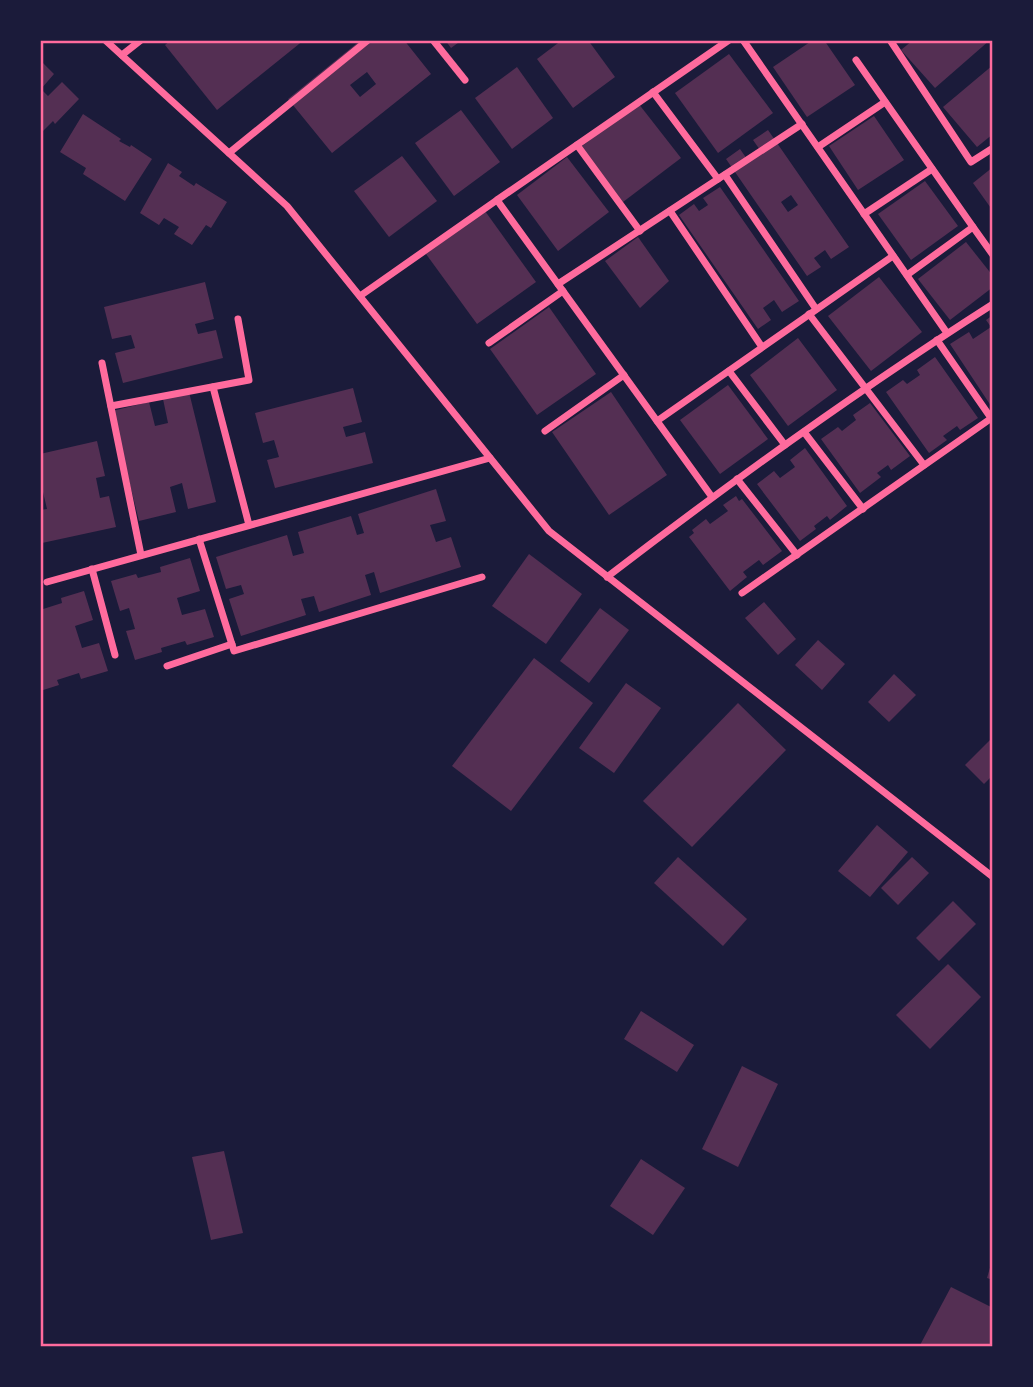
<svg xmlns="http://www.w3.org/2000/svg" width="1033" height="1387" viewBox="0 0 1033 1387" font-family="Ubuntu,sans-serif">
<style>
.building{fill:#542f53;fill-rule:evenodd}
.lines{fill:none;stroke-linecap:round;stroke-linejoin:round}
.minor{stroke:#ff6b9d;stroke-width:7}
.neatline{fill:none;stroke:#ff6b9d;stroke-width:2.5}
</style>
<rect width="100%" height="100%" fill="#1b1b3a"/>
<g class="building">
<polygon points="171,40 304,40 217,110 165,45"/>
<path d="M361,40H404L431,74L332,153L288,99ZM367,72L376,84L360,97L350,85Z"/>
<polygon points="445,40 462,40 451,48"/>
<polygon points="562,40 588,40 615,77 573,108 537,59"/>
<polygon points="813,40 824,40 855,85 807,117 773,67"/>
<polygon points="913,40 990,40 935,88 901,50"/>
<polygon points="729,54 773,113 718,153 675,93"/>
<polygon points="40,60 54,74 41,89 48,96 62,82 79,99 55,124 53,121 40,134"/>
<polygon points="993,65 993,134 977,147 943,107"/>
<polygon points="517,67 553,118 512,149 475,98"/>
<polygon points="638,103 681,158 623,202 581,147"/>
<polygon points="461,110 500,162 454,196 415,143"/>
<polygon points="83,114 121,139 119,141 130,147 131,145 152,159 125,201 83,174 86,168 60,152"/>
<polygon points="874,116 904,160 858,190 829,146"/>
<path d="M768,130L849,247L831,259L825,250L814,258L821,267L807,276L726,159L740,149L747,159L760,150L753,140ZM791,195L798,205L788,212L781,202Z"/>
<polygon points="402,156 437,201 389,237 354,191"/>
<polygon points="567,157 609,212 558,251 517,195"/>
<polygon points="168,163 182,172 179,176 194,186 196,183 227,202 211,228 206,225 192,245 174,234 179,227 164,218 159,225 140,213"/>
<polygon points="993,167 993,211 973,183"/>
<polygon points="925,181 958,226 911,260 878,214"/>
<polygon points="720,187 799,301 782,312 774,300 763,308 771,320 758,329 679,215 694,204 699,211 708,205 703,198"/>
<polygon points="485,211 536,282 477,324 426,254"/>
<polygon points="638,237 669,281 640,308 605,261"/>
<polygon points="966,242 993,276 993,287 950,320 918,279"/>
<polygon points="879,277 922,332 871,371 828,316"/>
<polygon points="205,282 214,319 195,324 198,334 216,330 223,358 123,383 115,353 135,348 131,335 112,339 104,307"/>
<polygon points="549,307 596,374 537,415 490,349"/>
<polygon points="993,315 993,409 950,344 969,332 973,339 991,327 986,320"/>
<polygon points="798,338 837,390 788,426 750,375"/>
<polygon points="935,357 978,418 960,430 957,426 943,436 947,440 929,453 886,392 903,380 907,384 920,375 917,370"/>
<polygon points="728,385 768,439 720,474 680,420"/>
<polygon points="353,388 362,422 343,427 346,437 365,432 373,463 275,488 267,460 279,457 274,440 263,443 255,413"/>
<polygon points="189,392 216,502 188,509 182,483 170,487 176,512 139,521 112,411 149,402 155,426 168,423 163,399"/>
<polygon points="611,392 667,475 609,515 552,432"/>
<polygon points="870,403 910,456 891,470 888,465 877,473 881,477 860,493 821,439 838,427 842,431 856,420 853,415"/>
<polygon points="97,441 105,476 96,478 100,498 109,496 116,527 42,543 40,510 47,509 43,492 40,492 40,454"/>
<polygon points="805,448 847,506 830,520 827,516 814,526 816,529 800,541 757,484 774,471 780,478 795,467 790,460"/>
<polygon points="436,489 446,521 430,525 436,542 451,537 461,567 380,593 374,572 365,575 371,595 319,612 314,596 301,599 306,615 241,636 229,599 244,594 241,585 226,589 216,557 287,535 293,556 304,553 298,532 351,516 357,535 364,533 358,514"/>
<polygon points="736,496 739,501 742,499 782,551 763,565 759,560 743,572 747,577 730,591 689,537 694,533 692,530 706,519 710,524 728,511 723,505"/>
<polygon points="529,554 582,594 546,644 492,606"/>
<polygon points="190,558 200,591 177,598 182,615 205,609 214,637 187,645 185,641 161,648 162,652 135,660 126,631 135,629 129,608 120,611 111,581 136,574 138,578 161,572 160,567"/>
<polygon points="84,591 93,620 75,626 82,648 99,643 108,671 81,679 79,673 57,680 59,685 40,691 40,610 62,603 61,598"/>
<polygon points="764,602 796,639 778,655 745,618"/>
<polygon points="600,608 629,630 589,683 560,661"/>
<polygon points="818,640 845,664 822,690 795,665"/>
<polygon points="534,658 593,703 511,811 452,766"/>
<polygon points="894,674 916,695 889,722 868,702"/>
<polygon points="626,683 661,708 614,773 579,748"/>
<polygon points="738,703 786,750 692,847 643,801"/>
<polygon points="993,737 993,775 984,784 965,765"/>
<polygon points="877,825 908,852 870,897 838,871"/>
<polygon points="678,857 747,919 723,946 654,883"/>
<polygon points="912,857 929,873 898,905 881,888"/>
<polygon points="953,901 976,924 939,961 916,938"/>
<polygon points="948,964 981,997 930,1049 896,1015"/>
<polygon points="641,1011 694,1045 677,1072 624,1039"/>
<polygon points="742,1066 778,1084 738,1167 702,1149"/>
<polygon points="224,1151 243,1233 211,1240 192,1157"/>
<polygon points="641,1159 685,1188 653,1235 610,1206"/>
<polygon points="992,1261 993,1261 993,1280 987,1278"/>
<polygon points="951,1287 993,1308 993,1347 919,1347"/>
</g>
<g class="lines">
<g class="minor">
<polyline points="105,40 287,206 549,531 993,877"/>
<polyline points="433,40 465,80"/>
<polyline points="743,40 947,333"/>
<polyline points="890,40 971,162 993,148"/>
<polyline points="122,55 141,40"/>
<polyline points="856,60 973,227"/>
<polyline points="653,92 718,179"/>
<polyline points="577,145 640,231"/>
<polyline points="818,147 885,102"/>
<polyline points="229,153 368,40"/>
<polyline points="725,175 816,309"/>
<polyline points="670,211 762,347"/>
<polyline points="864,214 932,169"/>
<polyline points="907,275 973,227 993,255"/>
<polyline points="558,284 802,124"/>
<polyline points="360,296 497,200"/>
<polyline points="809,314 924,465"/>
<polyline points="937,340 991,418"/>
<polyline points="489,343 563,291"/>
<polyline points="102,363 141,555"/>
<polyline points="729,371 785,445"/>
<polyline points="213,387 249,525"/>
<polyline points="111,406 249,380 238,319"/>
<polyline points="657,421 893,256"/>
<polyline points="545,431 624,375"/>
<polyline points="804,432 863,509"/>
<polyline points="737,479 797,555"/>
<polyline points="712,497 497,200 729,40"/>
<polyline points="199,539 234,651 482,577"/>
<polyline points="92,569 115,655"/>
<path d="M607,577C732,481 860,389 993,304"/>
<polyline points="47,582 490,458"/>
<polyline points="742,593 993,417"/>
<polyline points="167,666 232,644"/>
</g>
</g>
<rect width="1033" height="1387" fill="none" stroke="#1b1b3a" stroke-width="84"/>
<rect x="42" y="42" width="949" height="1303" class="neatline"/>
</svg>
